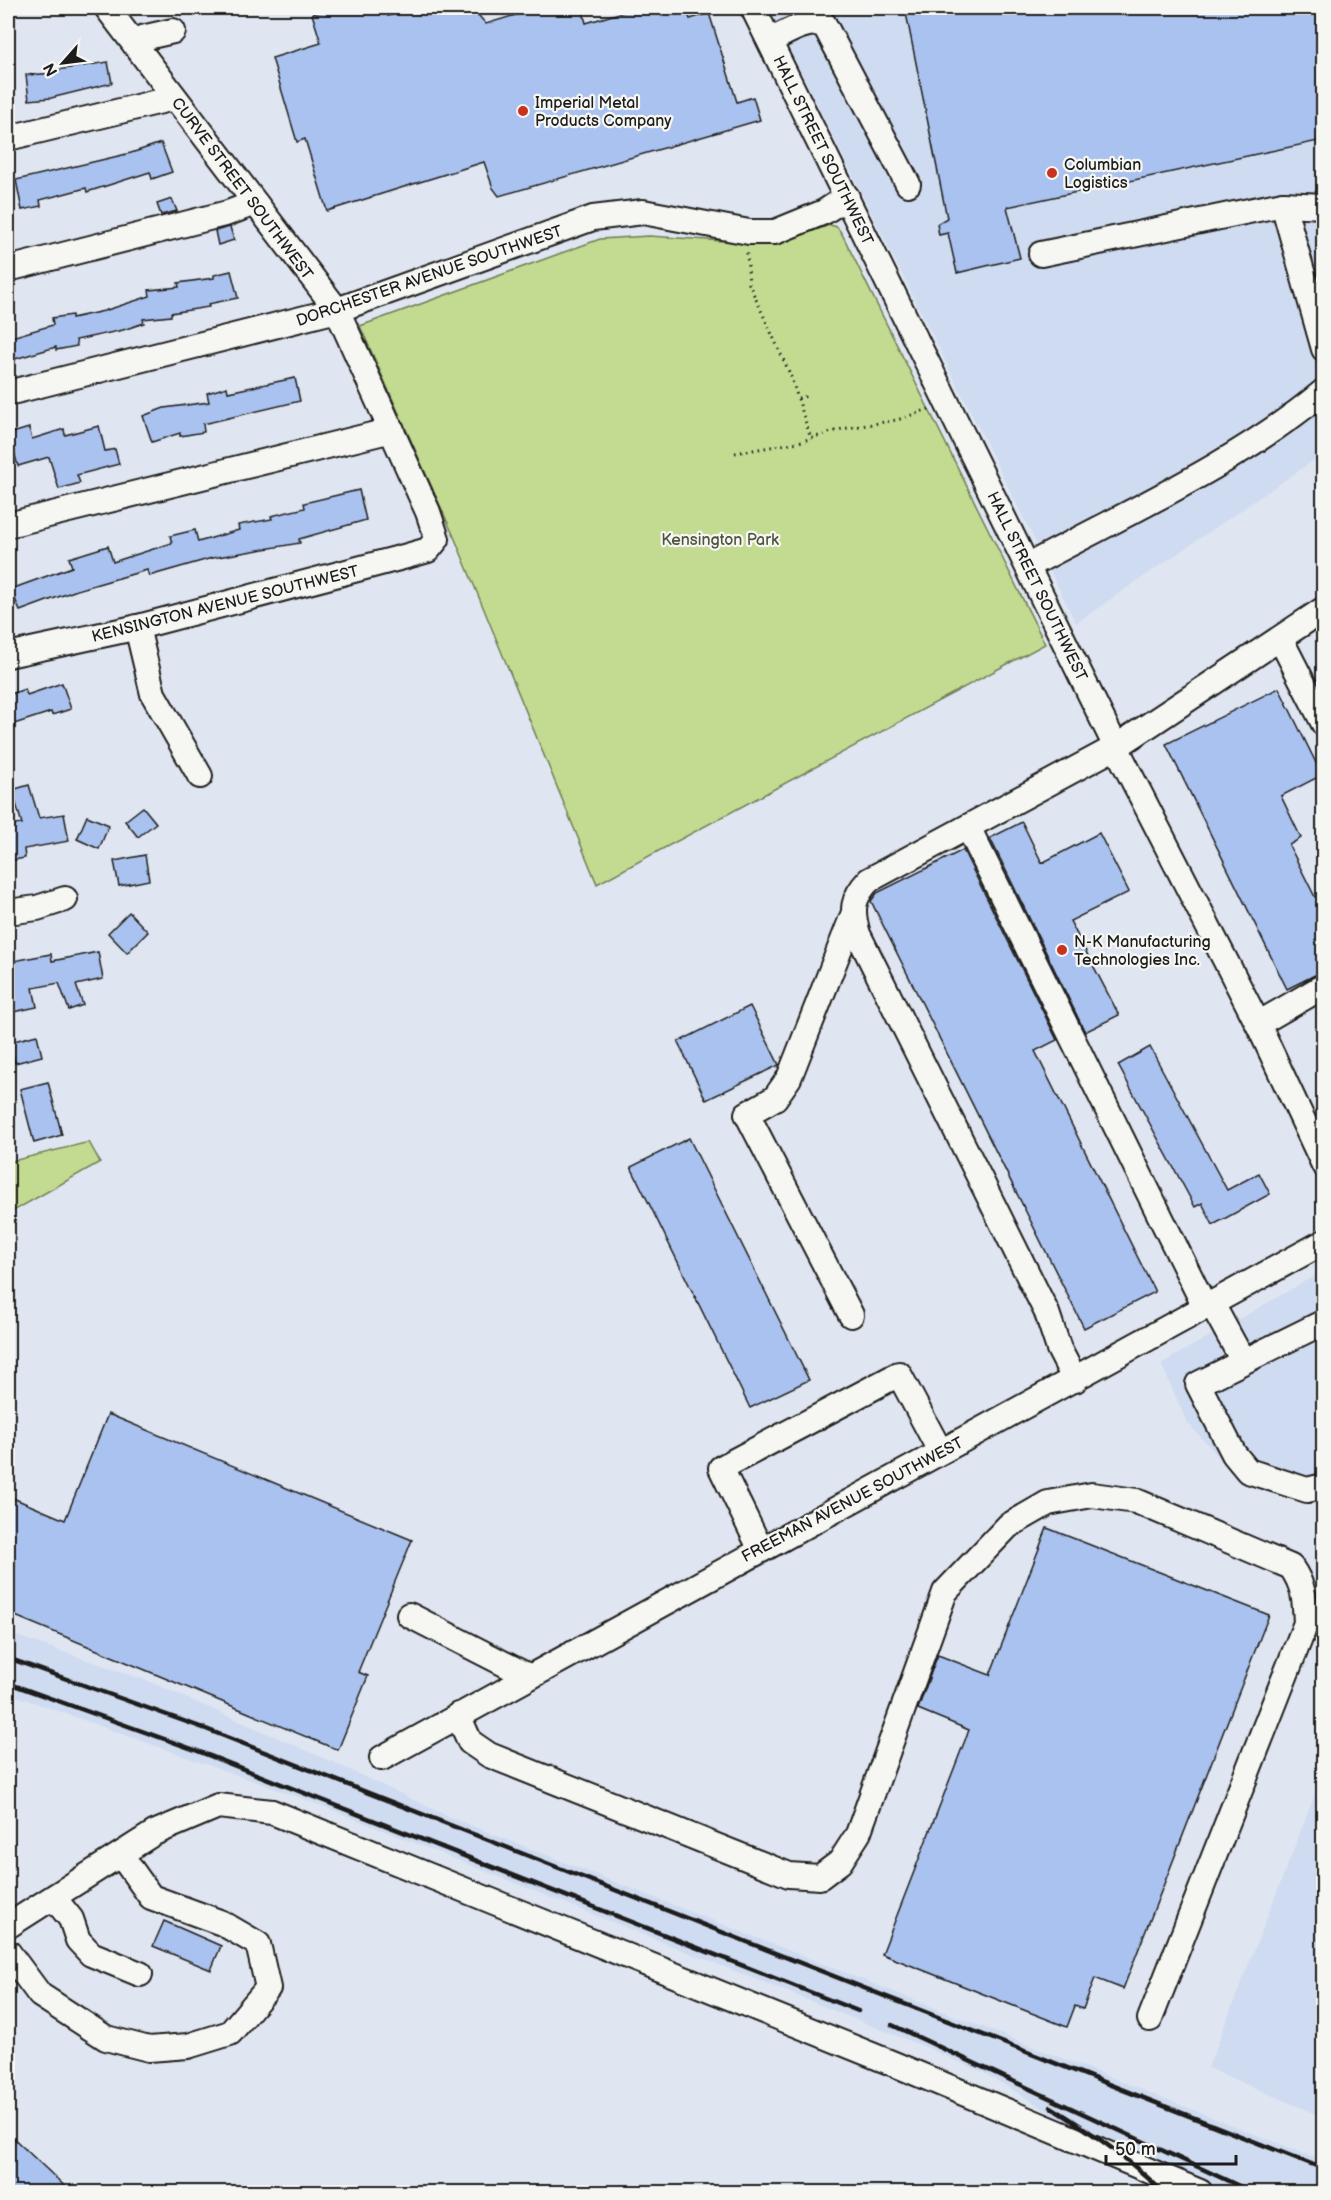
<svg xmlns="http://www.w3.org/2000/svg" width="1331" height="2200" viewBox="0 0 1331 2200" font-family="'Balsamiq Sans',sans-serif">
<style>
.built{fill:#cfdbf0}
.green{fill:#c2db91;stroke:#6f7c56;stroke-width:1.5}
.building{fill:#aac2ef;stroke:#1c1c1c;stroke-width:1.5}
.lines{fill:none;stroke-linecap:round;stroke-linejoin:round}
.minor-casing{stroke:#1c1c1c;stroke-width:28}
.path{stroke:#1c1c1c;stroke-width:3;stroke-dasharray:1.5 4.5;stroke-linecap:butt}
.minor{stroke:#f6f6f2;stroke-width:24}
.rail{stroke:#1c1c1c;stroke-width:4.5}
.poi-dot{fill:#c8321e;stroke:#f6f6f2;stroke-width:2}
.labels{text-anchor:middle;stroke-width:4.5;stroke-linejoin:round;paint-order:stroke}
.poi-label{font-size:16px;fill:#1c1c1c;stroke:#f6f6f2;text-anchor:start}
.street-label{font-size:16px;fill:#1c1c1c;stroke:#f6f6f2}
.park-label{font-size:16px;fill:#4e553f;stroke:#f6f6f2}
</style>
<rect width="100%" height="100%" fill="#dfe6f1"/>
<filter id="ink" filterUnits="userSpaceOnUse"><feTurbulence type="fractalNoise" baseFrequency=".0167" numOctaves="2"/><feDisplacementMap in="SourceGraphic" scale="12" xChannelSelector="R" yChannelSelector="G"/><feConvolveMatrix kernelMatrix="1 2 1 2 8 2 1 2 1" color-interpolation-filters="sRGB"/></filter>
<g filter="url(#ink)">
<g class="built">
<polygon points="769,8 1323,8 1323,454 1076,623"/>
<polygon points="1323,1271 1323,1508 1236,1476 1187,1422 1161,1364"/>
<polygon points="8,1633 148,1681 337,1764 452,1818 1323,2161 1323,2192 1153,2192 1138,2176 1090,2140 1038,2105 982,2072 925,2047 312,1802 8,1693"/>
<polygon points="1323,1774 1323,2117 1208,2068"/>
</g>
<g class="green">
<polygon points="830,225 837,227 842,234 1045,644 597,884 455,539 360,326 600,239 649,236 767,244 785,241"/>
<polygon points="89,1142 100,1162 8,1214 8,1162"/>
</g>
<g class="building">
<polygon points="333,8 386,8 388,16 409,10 419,14 439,8 472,8 486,24 538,8 582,8 586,23 636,8 686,8 690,19 709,13 737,102 753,97 760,120 499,196 493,188 484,162 327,211 305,139 297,142 272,58 321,43 312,14"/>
<polygon points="905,8 1323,8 1323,140 1007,207 1020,258 957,273 948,233 939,235 937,224 947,218"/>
<polygon points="108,62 112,83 51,98 29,100 26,75 58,73 57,70"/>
<polygon points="161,143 172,172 152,179 150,172 87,192 86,188 40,200 41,206 22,210 16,180 131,153"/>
<polygon points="172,199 177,211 161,215 157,204"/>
<polygon points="230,227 234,240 218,245 215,231"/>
<polygon points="231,271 238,298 208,304 209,307 171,313 171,316 143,319 144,323 123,330 76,340 77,346 56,350 56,347 8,361 8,338 53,325 52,318 72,315 72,318 104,311 150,296 149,290 179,287 178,283 214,278 214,275"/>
<polygon points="295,378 300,401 203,424 204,432 180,436 180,433 152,442 143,416 164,408 209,402 207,393 227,387 228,392"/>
<polygon points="99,426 105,451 115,449 119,464 77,475 80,483 59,489 49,457 18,466 9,434 29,428 32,439 64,429 65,435"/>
<polygon points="359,490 366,520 299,539 300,543 212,558 149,576 147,570 77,590 20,611 11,589 72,567 69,558 108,546 113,562 172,543 170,536 195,530 198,542 239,530 238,525 272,519 271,516 305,508 304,503"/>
<polygon points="62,683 71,709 52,715 51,712 8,726 8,695 25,689 27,695"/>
<polygon points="1279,688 1322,775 1281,796 1301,838 1289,845 1315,897 1323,893 1323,971 1287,989 1166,744"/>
<polygon points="29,785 39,818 64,814 69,841 24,849 25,858 8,861 8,826 22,824 12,790"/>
<polygon points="143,807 156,823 138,837 125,821"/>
<polygon points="87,816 109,825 99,849 77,839"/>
<polygon points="1022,822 1042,863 1099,833 1129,892 1070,921 1119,1015 1085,1032 990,838"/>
<polygon points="963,850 1057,1040 1035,1051 1155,1292 1084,1328 871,901 877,893"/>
<polygon points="145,855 149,880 119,886 114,861"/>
<polygon points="129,912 148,932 127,953 108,933"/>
<polygon points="98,952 103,979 76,985 83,1005 69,1010 59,983 33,988 37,1007 8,1013 8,962 51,954 52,961"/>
<polygon points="750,1006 779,1065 706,1100 678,1042"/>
<polygon points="37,1035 42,1056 15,1063 10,1042"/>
<polygon points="1150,1047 1227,1190 1259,1173 1270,1194 1213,1225 1202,1203 1195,1207 1118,1065"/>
<polygon points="48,1082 62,1135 34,1143 20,1089"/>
<polygon points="689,1138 809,1380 750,1408 631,1167"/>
<polygon points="108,1414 412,1540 358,1672 368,1676 338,1750 8,1613 8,1496 65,1520"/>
<polygon points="1047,1528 1269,1615 1123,1989 1095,1978 1083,2009 1075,2006 1067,2027 882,1954 969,1730 918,1709 933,1667 938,1655 990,1675"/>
<polygon points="164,1921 221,1946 211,1970 153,1946"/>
<polygon points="8,2133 72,2193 8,2193"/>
</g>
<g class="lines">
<defs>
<g id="minor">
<polyline points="753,8 1116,747 1258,1024 1324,1165"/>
<path d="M770,41C786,33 805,20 824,24L908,184"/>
<polyline points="134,43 142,38 173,31"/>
<polyline points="8,138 174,98"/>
<polyline points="1283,204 1324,349"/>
<polyline points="1041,254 1283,204 1324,206"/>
<polyline points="8,269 228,213 255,203"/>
<polyline points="8,393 337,310 593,218 643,212 749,232 775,232 824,212 847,197"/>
<polyline points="8,525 392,430"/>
<path d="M1028,566C1126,513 1238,463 1324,391"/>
<polyline points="137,627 153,694 200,776"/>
<polyline points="1281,640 1324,724"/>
<polyline points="8,655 134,628 407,556 428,550 437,539 428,512 337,310 107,8"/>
<polyline points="968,827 1205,1307"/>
<polyline points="8,912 37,908 65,899"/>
<polyline points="1258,1024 1324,986"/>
<polyline points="1212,1304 1243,1361"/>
<polyline points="851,1315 747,1114 775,1098 789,1078 853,915"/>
<polyline points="1324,1322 1198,1384 1234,1454 1248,1471 1307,1490 1324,1486"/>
<path d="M1075,1380L1059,1349L1047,1313L858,934C851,910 852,898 869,880L1116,747L1324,609"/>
<polyline points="760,1548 721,1468 899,1374 940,1451"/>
<polyline points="409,1615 528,1676"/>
<path d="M458,1715L470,1742L489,1755L789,1875L820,1877L840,1862L858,1834L945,1592L1008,1526L1048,1503L1092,1495L1136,1501L1291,1567C1304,1585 1305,1601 1306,1623L1150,2019"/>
<polyline points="382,1758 1324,1242"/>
<polyline points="54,1898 71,1919 78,1940 91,1954 140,1974"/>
<polyline points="8,1926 154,1833 218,1806 272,1812 894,2064 1200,2192"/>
<polyline points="8,1952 40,1995 106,2038 149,2049 188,2046 230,2033 268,1988 258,1944 222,1923 151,1897 121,1855"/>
</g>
</defs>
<use href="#minor" class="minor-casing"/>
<g class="path">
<polyline points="747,253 749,284 790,374 811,439"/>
<polyline points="798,398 808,396"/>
<polyline points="735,453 799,442 842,429 897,420 929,409"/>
</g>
<use href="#minor" class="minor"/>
<g class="rail">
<polyline points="8,1658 206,1729 1324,2169"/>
<polyline points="8,1683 195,1750 858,2011"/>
<polyline points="892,2025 1252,2192"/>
<path d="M1051,2107C1092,2132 1129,2159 1163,2192"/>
</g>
</g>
</g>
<g class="poi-dot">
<circle cx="523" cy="111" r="6"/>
<circle cx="1052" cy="173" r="6"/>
<circle cx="1062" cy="950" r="6"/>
</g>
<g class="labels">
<g class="poi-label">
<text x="535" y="108">Imperial Metal<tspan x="535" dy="18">Products Company</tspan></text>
<text x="1064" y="170">Columbian<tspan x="1064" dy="18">Logistics</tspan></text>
<text x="1074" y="947">N-K Manufacturing<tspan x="1074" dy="18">Technologies Inc.</tspan></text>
</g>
<g class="street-label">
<text transform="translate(824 150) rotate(64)" y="6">HALL STREET SOUTHWEST</text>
<text transform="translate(243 188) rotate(53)" y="6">CURVE STREET SOUTHWEST</text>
<text transform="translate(429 275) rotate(-19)" y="6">DORCHESTER AVENUE SOUTHWEST</text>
<text transform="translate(1038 586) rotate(64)" y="6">HALL STREET SOUTHWEST</text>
<text transform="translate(225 603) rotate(-14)" y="6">KENSINGTON AVENUE SOUTHWEST</text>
<text transform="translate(852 1499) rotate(-28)" y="6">FREEMAN AVENUE SOUTHWEST</text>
</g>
<g class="park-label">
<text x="720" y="545">Kensington Park</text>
</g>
</g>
<rect width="1331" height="2200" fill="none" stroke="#f6f6f2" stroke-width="30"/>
<rect x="15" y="15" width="1301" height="2170" fill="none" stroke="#1c1c1c" stroke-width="2" filter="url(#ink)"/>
<g transform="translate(63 63) rotate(242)" stroke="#f6f6f2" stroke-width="4.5" paint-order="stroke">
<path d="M0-4.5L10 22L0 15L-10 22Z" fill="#1c1c1c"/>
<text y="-9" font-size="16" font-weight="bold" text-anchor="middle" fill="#1c1c1c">N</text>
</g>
<path d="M1106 2155v9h130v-9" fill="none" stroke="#1c1c1c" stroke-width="3"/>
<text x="1115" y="2155" font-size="18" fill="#1c1c1c" stroke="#f6f6f2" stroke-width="4.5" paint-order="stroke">50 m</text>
</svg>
